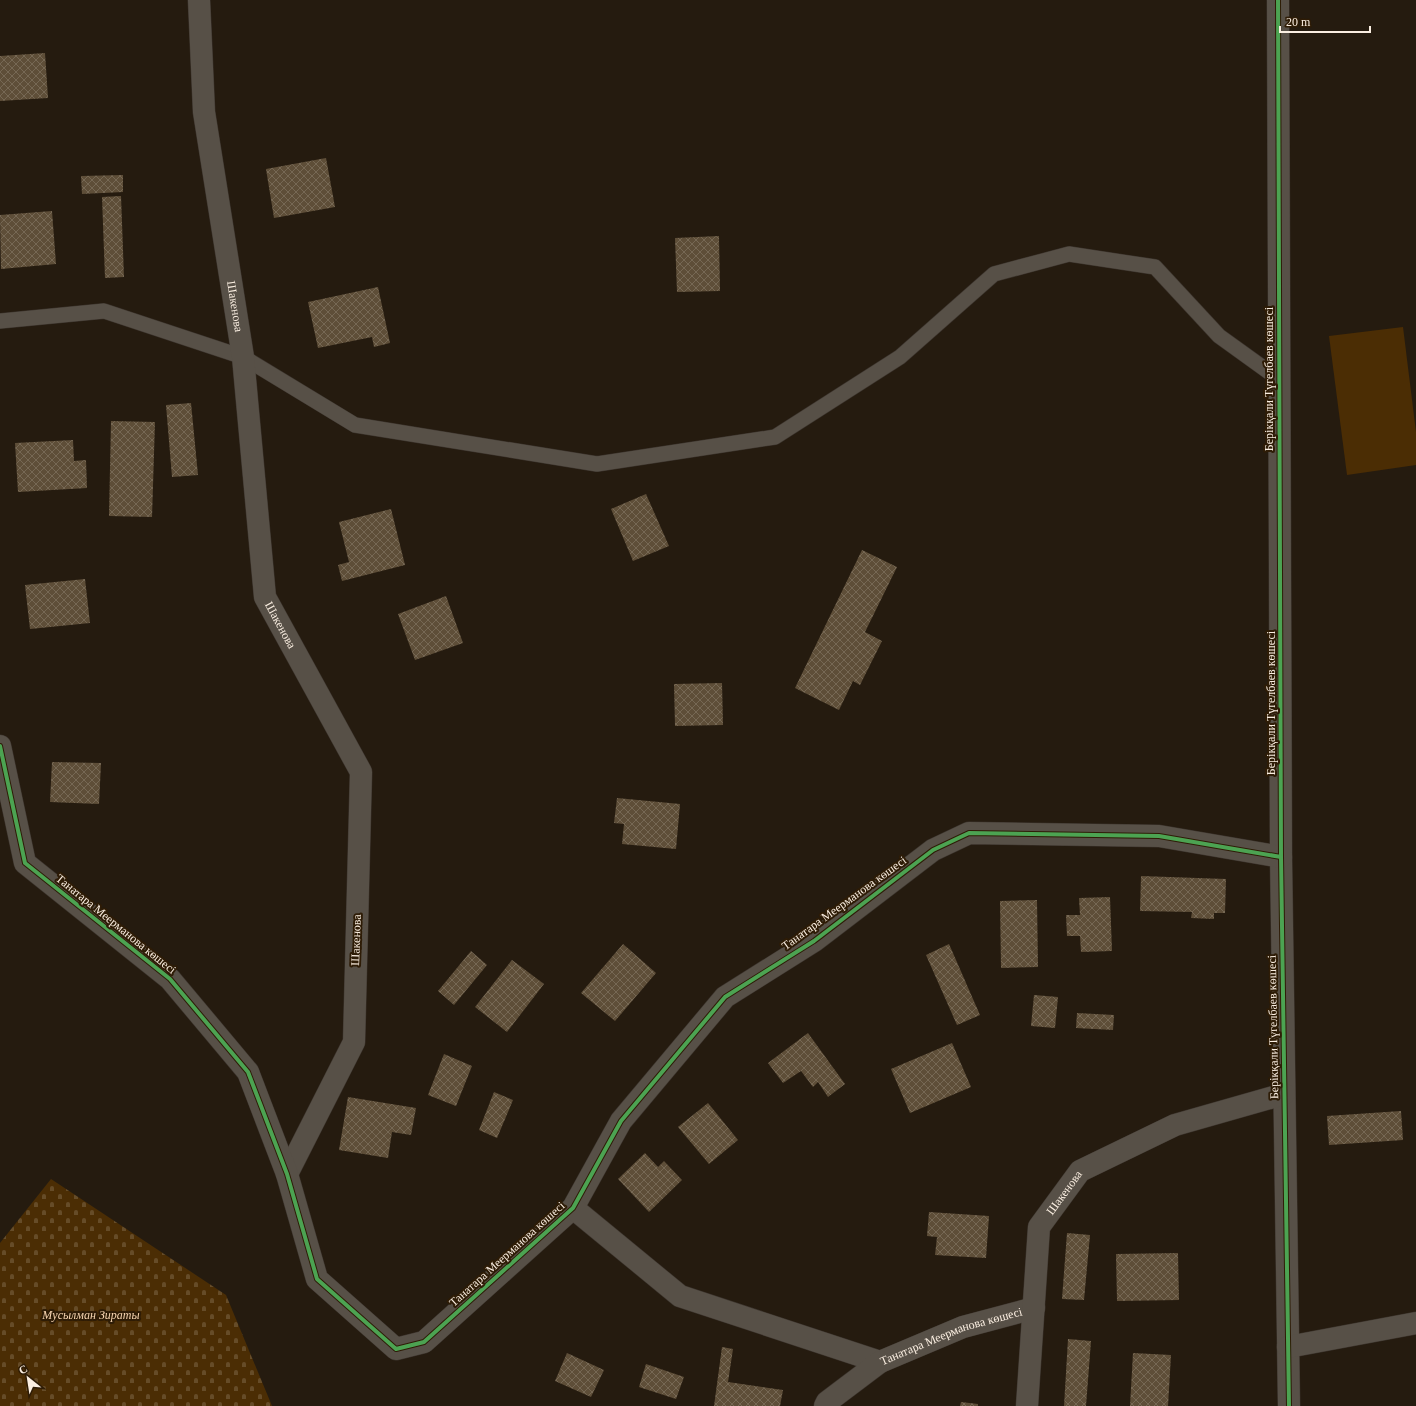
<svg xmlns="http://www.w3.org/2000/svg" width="1416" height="1406" viewBox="0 0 1416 1406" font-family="'Times New Roman',serif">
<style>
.grass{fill:#4b2d04}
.cemetery{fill:url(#cemetery-stones)}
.building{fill:url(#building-cross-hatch)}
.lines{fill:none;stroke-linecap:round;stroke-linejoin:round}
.lane-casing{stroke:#3c342d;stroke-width:16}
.street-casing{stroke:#3c342d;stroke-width:23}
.lane{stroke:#575047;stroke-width:15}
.street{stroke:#575047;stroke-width:22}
.cycleway-casing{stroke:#2e1c06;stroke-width:6}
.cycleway{stroke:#4ca352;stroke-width:4}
.labels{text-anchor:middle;stroke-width:4;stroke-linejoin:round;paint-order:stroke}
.street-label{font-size:12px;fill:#faeee1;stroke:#2e1c06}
.park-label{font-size:12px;font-style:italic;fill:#f6d4b0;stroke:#2e1c06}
</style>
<defs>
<pattern id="cemetery-stones" width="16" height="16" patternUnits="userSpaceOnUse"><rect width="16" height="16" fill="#4b2d04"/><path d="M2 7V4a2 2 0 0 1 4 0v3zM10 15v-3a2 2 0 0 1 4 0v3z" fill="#664c28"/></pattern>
<pattern id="building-cross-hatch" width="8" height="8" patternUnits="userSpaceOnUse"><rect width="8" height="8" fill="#5e4e38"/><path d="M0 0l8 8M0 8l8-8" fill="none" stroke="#766854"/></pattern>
</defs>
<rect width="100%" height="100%" fill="#251b0f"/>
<polygon class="grass" points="1403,327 1416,432 1416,465 1347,475 1329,336"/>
<polygon class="cemetery" points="51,1179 226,1295 272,1406 0,1406 0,1243"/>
<g class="building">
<polygon points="45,53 48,98 0,101 0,56"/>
<polygon points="326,158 335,207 274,218 266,169"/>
<polygon points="123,175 123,192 82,194 81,176"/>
<polygon points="121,196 124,277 105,278 102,197"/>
<polygon points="52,211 56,264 1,269 0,215"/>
<polygon points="719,236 720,291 677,292 675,238"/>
<polygon points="378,287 390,343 374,347 372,337 318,348 308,302"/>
<polygon points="191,403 198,475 172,477 166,405"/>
<polygon points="111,421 155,422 152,517 109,516"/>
<polygon points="73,440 74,461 86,460 87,488 18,492 15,443"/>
<polygon points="646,494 669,546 633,561 611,509"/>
<polygon points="391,509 405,565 342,581 338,565 349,562 339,522"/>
<polygon points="862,550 897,567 865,632 882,641 860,685 853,681 839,710 795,688"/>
<polygon points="85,579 90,623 30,629 25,585"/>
<polygon points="446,596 463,643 415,660 398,614"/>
<polygon points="722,683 723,725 675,726 674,684"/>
<polygon points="52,762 101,763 99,804 50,802"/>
<polygon points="617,798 680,804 676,849 622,844 624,824 614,823"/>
<polygon points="1141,876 1226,879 1225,913 1214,913 1214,919 1191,918 1192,912 1140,911"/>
<polygon points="1110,897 1112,951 1081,952 1080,936 1067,936 1066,915 1080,915 1079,898"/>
<polygon points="1037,900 1038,967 1001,968 1000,901"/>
<polygon points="623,944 656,973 615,1021 581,993"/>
<polygon points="949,944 980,1015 957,1025 926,955"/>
<polygon points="471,951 487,965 454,1005 438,991"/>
<polygon points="512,960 544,984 507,1032 475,1007"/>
<polygon points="1034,995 1058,997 1055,1028 1031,1026"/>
<polygon points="1077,1013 1114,1015 1113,1030 1076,1028"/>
<polygon points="808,1033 845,1084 828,1097 818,1082 813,1087 801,1071 783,1083 768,1063"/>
<polygon points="952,1043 971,1087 910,1113 891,1069"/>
<polygon points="444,1054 472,1066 456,1106 428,1095"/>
<polygon points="494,1092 513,1100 497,1138 479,1130"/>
<polygon points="348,1097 416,1108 411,1135 392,1132 388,1158 339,1150"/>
<polygon points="708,1103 738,1140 709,1164 678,1127"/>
<polygon points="1401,1111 1403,1140 1329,1145 1327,1116"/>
<polygon points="645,1153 658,1167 664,1161 682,1180 649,1212 618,1179"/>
<polygon points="929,1212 989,1216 986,1258 935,1255 937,1237 927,1236"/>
<polygon points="1067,1233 1090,1235 1084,1300 1062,1299"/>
<polygon points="1178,1253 1179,1300 1117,1301 1116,1254"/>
<polygon points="1068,1339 1091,1341 1086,1406 1064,1406"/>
<polygon points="722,1347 733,1349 728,1382 783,1390 780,1406 714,1406"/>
<polygon points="567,1353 604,1370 591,1397 555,1381"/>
<polygon points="1133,1353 1171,1355 1168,1406 1130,1406"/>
<polygon points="646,1364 684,1377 676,1399 639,1387"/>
<polygon points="961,1402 978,1404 978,1406 960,1406"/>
</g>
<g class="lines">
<defs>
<polyline id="lane" points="0,321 104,311 243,357 355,425 597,464 775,437 900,357 994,274 1069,254 1155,267 1219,336 1280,380"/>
<g id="street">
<path id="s1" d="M199,0L204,112L243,357L265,597L361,772L354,1042L287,1174"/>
<polyline points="1278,0 1281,857 1289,1406"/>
<polyline points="0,746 25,863 170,979 248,1072 287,1174 317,1279 396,1349 424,1342 573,1208 621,1121 725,997 814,941 933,850 969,833 1159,836 1281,857"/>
<path id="s2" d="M573,1208L680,1296L880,1362L963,1327L1034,1308"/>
<polyline points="1288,1347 1416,1323"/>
<polyline points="825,1406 827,1402 880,1362"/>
<path id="s3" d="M1027,1406L1039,1227L1080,1171L1175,1125L1284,1094"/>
</g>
</defs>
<use href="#lane" class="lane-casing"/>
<use href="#street" class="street-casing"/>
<use href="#lane" class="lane"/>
<use href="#street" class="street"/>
<defs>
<g id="cycleway">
<polyline points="1278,0 1281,857 1289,1406"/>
<polyline points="0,746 25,863 170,979 248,1072 287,1174 317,1279 396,1349 424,1342 573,1208 621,1121 725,997 814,941 933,850 969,833 1159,836 1281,857"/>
</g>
</defs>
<use href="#cycleway" class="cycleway-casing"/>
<use href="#cycleway" class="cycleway"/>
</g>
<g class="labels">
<g class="street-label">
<text dy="4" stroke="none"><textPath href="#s1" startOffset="309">Шакенова</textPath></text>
<text transform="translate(1269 379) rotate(-90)" y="4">Берікқали Түгелбаев көшесі</text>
<text dy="4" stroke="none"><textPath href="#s1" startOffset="633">Шакенова</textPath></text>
<text transform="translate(1271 703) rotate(-90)" y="4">Берікқали Түгелбаев көшесі</text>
<text transform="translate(844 903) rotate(-36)" y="4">Танатара Меерманова көшесі</text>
<text transform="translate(116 924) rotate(39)" y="4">Танатара Меерманова көшесі</text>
<text transform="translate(356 940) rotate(-88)" y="4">Шакенова</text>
<text transform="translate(1273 1027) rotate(-91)" y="4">Берікқали Түгелбаев көшесі</text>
<text dy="4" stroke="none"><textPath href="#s3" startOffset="222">Шакенова</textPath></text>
<text transform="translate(507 1254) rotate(-42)" y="4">Танатара Меерманова көшесі</text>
<text dy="4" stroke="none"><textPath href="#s2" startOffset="425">Танатара Меерманова көшесі</textPath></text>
</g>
<g class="park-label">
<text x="91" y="1319">Мусылман Зираты</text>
</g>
</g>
<g transform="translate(28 1378) rotate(330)" stroke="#2e1c06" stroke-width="3" paint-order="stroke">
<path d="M0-3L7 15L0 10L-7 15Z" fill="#faeee1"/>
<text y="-6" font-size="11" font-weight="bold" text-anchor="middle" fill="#faeee1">С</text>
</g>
<path d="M1280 26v6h90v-6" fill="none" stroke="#faeee1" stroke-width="2"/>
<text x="1286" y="26" font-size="12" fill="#faeee1" stroke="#2e1c06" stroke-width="3" paint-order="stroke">20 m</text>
</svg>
